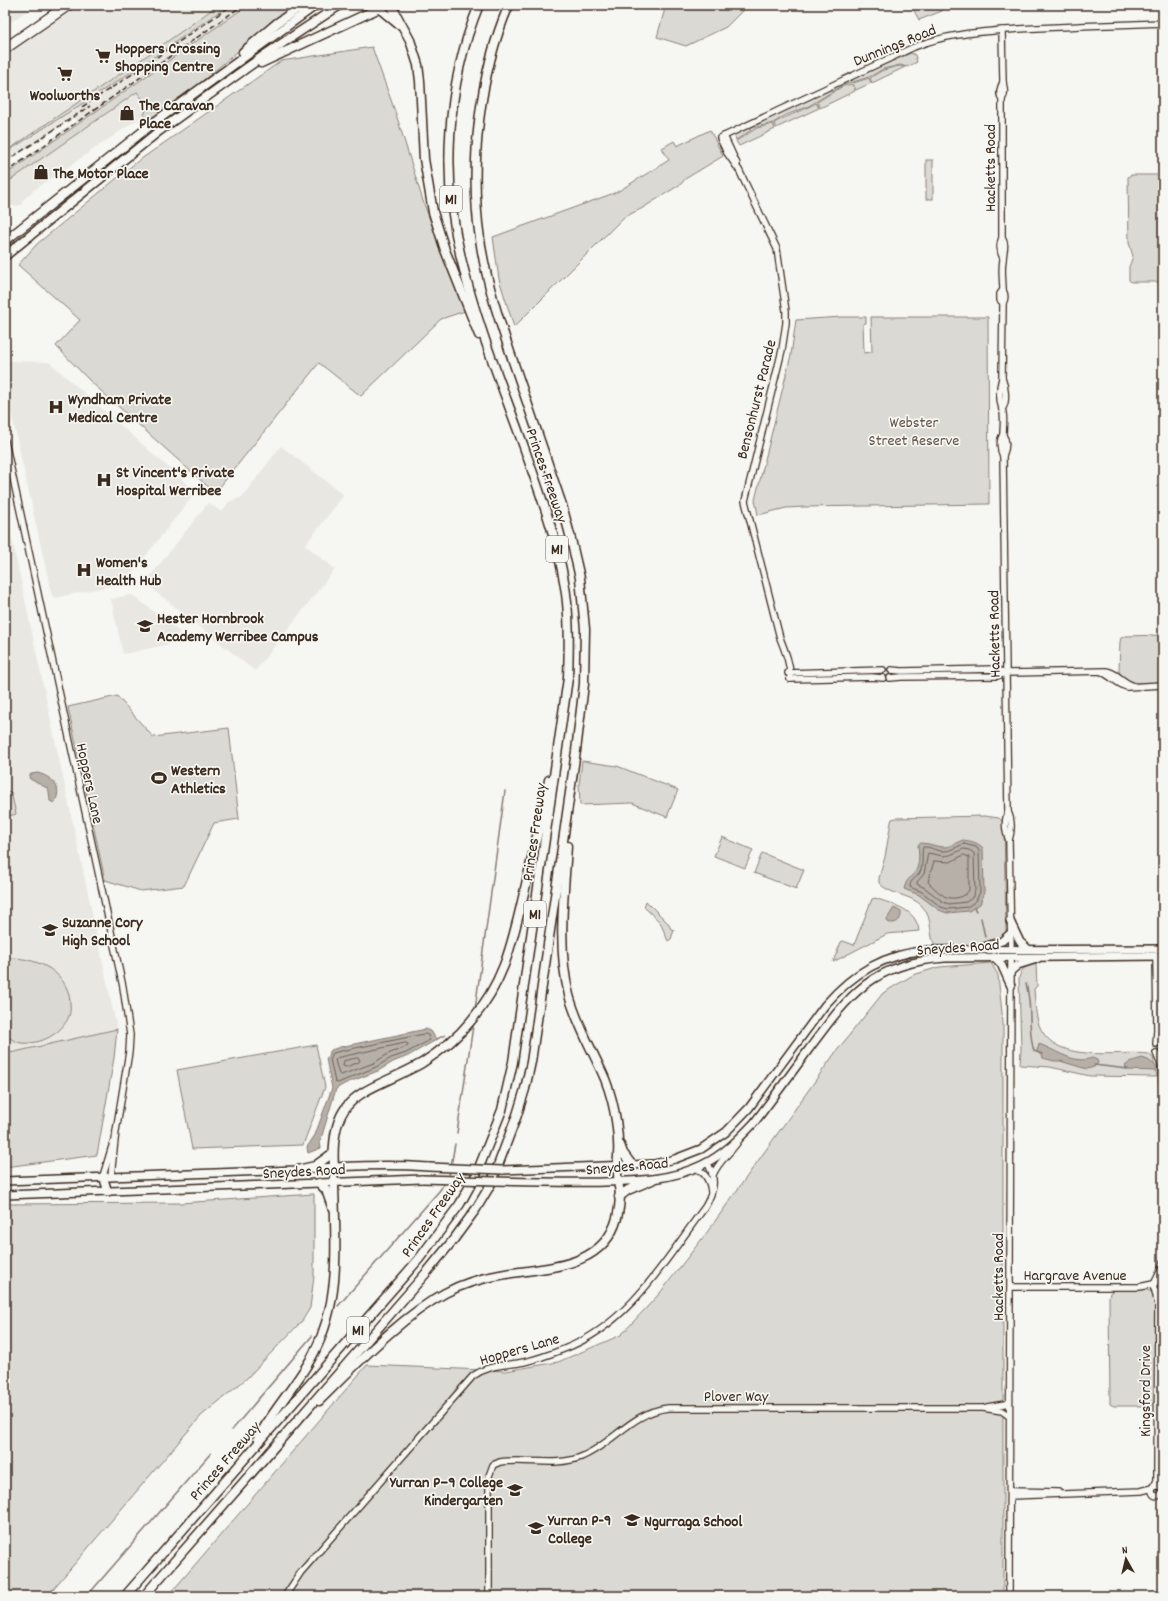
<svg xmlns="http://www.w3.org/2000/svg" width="1168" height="1601" viewBox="0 0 1168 1601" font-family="Dekko,sans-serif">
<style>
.built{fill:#e8e7e2}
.green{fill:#dad9d3;stroke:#8a8278}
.water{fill:#b6b0a9;stroke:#857a71}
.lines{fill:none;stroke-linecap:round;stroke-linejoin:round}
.shore{stroke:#6c6056;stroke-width:1}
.stream{stroke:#857a71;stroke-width:1.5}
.tertiary-casing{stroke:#3b2a1e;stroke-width:8}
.secondary-casing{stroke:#3b2a1e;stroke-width:10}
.trunk-casing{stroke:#3b2a1e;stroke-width:11}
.motorway-casing{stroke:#3b2a1e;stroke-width:11}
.tertiary{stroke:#f6f6f2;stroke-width:5.5}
.secondary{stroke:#f6f6f2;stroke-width:7}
.trunk{stroke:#f6f6f2;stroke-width:8}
.motorway{stroke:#f6f6f2;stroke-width:8}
.rail{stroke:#3b2a1e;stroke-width:1.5;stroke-dasharray:6 3;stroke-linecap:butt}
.secondary-bridge-casing{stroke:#3b2a1e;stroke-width:10;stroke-linecap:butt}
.secondary-bridge{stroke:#f6f6f2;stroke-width:7}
.labels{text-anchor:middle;stroke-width:3.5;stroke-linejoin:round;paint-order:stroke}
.shield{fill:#f6f6f2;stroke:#73675e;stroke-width:1}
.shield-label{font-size:15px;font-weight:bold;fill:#3b2a1e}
.street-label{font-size:16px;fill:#3b2a1e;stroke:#f6f6f2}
.poi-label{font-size:16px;font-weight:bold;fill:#3b2a1e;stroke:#f6f6f2;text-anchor:start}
.park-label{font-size:16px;fill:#63564b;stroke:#f6f6f2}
</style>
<rect width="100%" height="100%" fill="#f6f6f2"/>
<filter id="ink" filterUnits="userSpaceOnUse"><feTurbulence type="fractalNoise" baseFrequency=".025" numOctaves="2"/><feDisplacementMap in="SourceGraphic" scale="8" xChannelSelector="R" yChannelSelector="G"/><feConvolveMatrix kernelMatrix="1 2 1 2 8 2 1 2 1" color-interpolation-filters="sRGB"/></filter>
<g filter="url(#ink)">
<g class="built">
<polygon points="5,5 35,5 5,26"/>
<polygon points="80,5 217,5 94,93 5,150 5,61 7,54"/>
<polygon points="229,5 248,5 5,175 5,172 76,121 73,118 5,163 5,153 141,66"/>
<polygon points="138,92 148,106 143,117 138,119 34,190 23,200 21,205 5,207 5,184"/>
<polygon points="5,361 49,362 196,492 124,583 55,598 52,596 5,385"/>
<polygon points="281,446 344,495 305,545 335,569 255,671 145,583 208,503 222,512 229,502 242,497"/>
<polygon points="5,507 117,1029 10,1053 5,1047"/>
<polygon points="130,595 135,597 180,632 170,644 123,654 111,599"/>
</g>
<g class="green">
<path d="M218,5H229L141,66L5,153V152C76,103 149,56 218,5Z"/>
<polygon points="248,5 299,5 243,47 179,101 155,117 143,117 148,106 137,92 5,184 5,175"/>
<polygon points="666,5 748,5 726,27 686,46 657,37"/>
<polygon points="911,5 942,5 942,11 919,20"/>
<polygon points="372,47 396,114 424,204 465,311 441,319 361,396 319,363 215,493 91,382 56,346 80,320 18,265 37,244 134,164 281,61"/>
<polygon points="911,53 915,55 917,62 907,67 900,65 883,69 869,77 843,85 807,107 786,115 773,123 756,127 736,140 734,134 845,81"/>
<polygon points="899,66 905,67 872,83 870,78 883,70"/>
<polygon points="869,78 871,83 856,90 853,83"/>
<polygon points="852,84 855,91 820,108 817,102 843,86"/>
<path d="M816,103L819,108L776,128L774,123C788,115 803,111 816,103Z"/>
<polygon points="773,124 775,129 739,146 736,141 757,128"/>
<polygon points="710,130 723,156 685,179 681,184 641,209 624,217 514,327 499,279 493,237 617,192 669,160 662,148 674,141 677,146"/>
<rect x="926" y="160" width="7" height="39"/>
<polygon points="1131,175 1163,175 1163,282 1131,282 1129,280 1129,267 1133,256 1129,243 1128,177"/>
<polygon points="842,317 866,317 866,323 863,324 864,353 872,352 871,317 988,317 989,504 804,507 786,508 758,515 755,500 791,355 796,320"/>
<polygon points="1163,635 1163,683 1133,683 1122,678 1119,671 1120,642 1121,638 1125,636"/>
<polygon points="117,696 153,737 229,728 239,819 214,823 184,886 141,891 105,880 68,707"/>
<polygon points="582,761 617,766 678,790 667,817 632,803 580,805 579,785"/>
<polygon points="11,792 16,814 5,817 5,793"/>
<path d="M985,816L999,818L1004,823L1006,933L1003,938L983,945L936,946C928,938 934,918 922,906C911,894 889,895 879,883V878L885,857L891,822L892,819L896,818Z"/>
<polygon points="722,837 753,850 745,868 714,856"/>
<polygon points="762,853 804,870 796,889 754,873"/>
<path d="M875,898C893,905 916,908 919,931L887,934L833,962L841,942L843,941L854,945L872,899Z"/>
<polygon points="646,901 668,923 671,929 674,930 671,939 668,941 660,922 644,907"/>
<path d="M13,958C39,959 67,972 70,1001C70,1006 71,1012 69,1016C62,1034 40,1045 21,1043C15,1042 10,1038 5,1035V959Z"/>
<polygon points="991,963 998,975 1003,1022 1003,1596 168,1596 367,1365 506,1371 558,1362 621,1335 660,1293 708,1231 835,1053 883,993 913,975 939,967"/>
<path d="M1036,964L1037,986L1034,989C1035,1000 1035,1011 1038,1022C1052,1066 1115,1050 1149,1054L1153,1058L1157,1077L1090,1076L1050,1067L1020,1065L1021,1049L1019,978C1021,968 1027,965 1036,964Z"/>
<polygon points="117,1029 114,1058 97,1155 5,1167 5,1047 10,1053"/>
<polygon points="316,1045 325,1087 303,1145 192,1149 177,1070"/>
<polygon points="314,1194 314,1276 310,1308 302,1321 246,1379 201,1416 47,1596 5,1596 5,1204 180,1203"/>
<path d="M1114,1290C1122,1290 1145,1287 1152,1292C1155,1295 1155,1303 1155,1307V1400L1151,1406H1114L1110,1404L1109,1296L1110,1293Z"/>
</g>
<g class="water">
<path d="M38,773C52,777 64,788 54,803L50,801L49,791L47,788L30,779L29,777L31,774Z"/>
<path d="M963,840C971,841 977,842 983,848L984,892L980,904L969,911L947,913L939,910L919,895L904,889C907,878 909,880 915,872C920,865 919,853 918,845L921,843C929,843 936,847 944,847C950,847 957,842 963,840Z"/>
<path d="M894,908L901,912C902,921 895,925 887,922V919Z"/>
<polygon points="426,1029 431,1031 436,1039 445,1035 408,1056 393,1062 378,1071 344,1084 336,1089 320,1142 321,1148 308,1153 307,1147 315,1135 332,1088 326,1059 331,1050 340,1047"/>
<path d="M1039,1044C1056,1050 1074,1065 1092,1058L1097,1060L1098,1063L1094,1067L1087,1069L1060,1061H1054L1043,1058L1037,1051Z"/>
<polygon points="1142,1058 1148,1060 1156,1066 1156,1071 1127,1070 1125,1066 1130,1062"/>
</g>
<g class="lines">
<g class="shore">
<path d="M964,844L976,847L979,851L980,892L976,901L967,907L948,909L941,907L922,892L910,887C910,880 915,879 919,874C924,866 921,856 923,847C930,846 935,851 942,851C950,852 957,846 964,844Z"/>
<polygon points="964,849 969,850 974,853 975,891 972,898 966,902 949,904 943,902 925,888 917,884 917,882 924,874 928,853 943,856 950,855"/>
<path d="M964,855L969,857V890C966,897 954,900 946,897C940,894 933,887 928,882L934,861L950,862Z"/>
<polygon points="425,1034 428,1035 430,1040 406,1053 391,1058 376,1067 338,1083 335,1082 330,1059 333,1053 341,1051"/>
<polygon points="406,1043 408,1044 408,1046 388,1054 374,1063 341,1075 339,1074 335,1060 337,1058"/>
<polygon points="358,1058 360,1060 359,1062 346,1067 343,1066 344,1061"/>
</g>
<g class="stream">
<polyline points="974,908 976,911"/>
<polyline points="981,918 985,937"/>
<path d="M1026,984C1033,1006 1027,1030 1034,1051L1042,1054"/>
<polyline points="475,1009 505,791"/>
<polyline points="1094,1065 1128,1069"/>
<polyline points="457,1133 473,1026"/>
<polyline points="451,1166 455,1144"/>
<polyline points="449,1177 450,1169"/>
<polyline points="338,1306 440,1190 445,1182"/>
<polyline points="232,1430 312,1336"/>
<polyline points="87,1596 211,1453"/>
</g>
<defs>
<g id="tertiary">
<path d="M1002,30L1003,82C1004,88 1006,94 1002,99V238C999,244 1000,252 1003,258"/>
<polyline points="5,46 64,5"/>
<polyline points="5,51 72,5"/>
<path d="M1002,99C998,94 1000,88 1003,82"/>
<polyline points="724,136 737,164"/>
<path d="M1002,238C1007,245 1003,252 1003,260C1001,270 1003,280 1003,290L1000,294V300L1003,303L1002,378C999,388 999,399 1002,409C1005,416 1003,427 1003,435C999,440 1000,450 1003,456L1008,812C1012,820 1012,831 1009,840L1011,949"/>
<path d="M1003,290C1005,294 1006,298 1003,303"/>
<path d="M1002,378C1005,386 1008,402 1002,409"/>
<path d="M1003,435C1007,441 1006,449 1003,456"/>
<polyline points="5,441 123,987 130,1035 129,1052 116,1131 111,1176"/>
<polyline points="891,670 902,671 995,669 1006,673"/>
<path d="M1102,672C1111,676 1117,684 1127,687L1163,685"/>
<polyline points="788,673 883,670"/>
<path d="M890,678L901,677L997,676L1006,673L1106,671C1117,672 1121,682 1134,686"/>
<path d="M790,679C791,665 785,651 780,638L745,501L782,350L786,323V311L777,249L739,170L727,153L720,138L914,47C948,33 983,32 1019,29C1067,26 1115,25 1163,23"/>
<polyline points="790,679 872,677 883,678"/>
<path d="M1008,812C1004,820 1005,832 1009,840"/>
<polyline points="1161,978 1161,956"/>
<polyline points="1161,1021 1163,1041"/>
<polyline points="1156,1044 1157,1030 1156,956"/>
<polyline points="1156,1053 1161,1065 1163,1089"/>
<path d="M695,1168C705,1172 710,1181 711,1192"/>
<path d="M713,1175C718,1161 732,1152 739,1140"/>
<polyline points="103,1176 113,1143"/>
<polyline points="1155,1282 1161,1270 1163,1262"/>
<polyline points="1163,1283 1156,1281 1153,1287 1157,1293 1163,1291"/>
<polyline points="1011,1287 1139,1287 1153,1284"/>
<polyline points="987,1407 1005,1404 1009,1402"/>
<circle cx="1157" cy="1491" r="5"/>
<polyline points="1154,1487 1157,1480 1157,1472 1158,1305 1155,1291"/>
<polyline points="1010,1491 1058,1492"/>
<polyline points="1010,1496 1141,1491 1153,1488"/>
<path d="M285,1596L301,1572L473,1376C490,1364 504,1366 524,1362C538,1359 551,1354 564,1349C630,1324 665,1260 705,1207C714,1191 717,1179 707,1162"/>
<path d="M489,1596V1476L493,1465L500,1462C526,1458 556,1467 581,1457C613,1444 632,1412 668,1408H983L1002,1411L1009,1416"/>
<polyline points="1009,1596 1011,957"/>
</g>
<g id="secondary">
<polyline points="1010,921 1020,942 1028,949"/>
<polyline points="984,947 1002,941 1010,934"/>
<polyline points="994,957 1001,964 1011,986"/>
<polyline points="1011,971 1018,965 1037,959"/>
<polyline points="617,1166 618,1182"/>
<polyline points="334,1167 334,1182"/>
<path d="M502,1170L654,1164L675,1159L701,1149L726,1132L749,1108L825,1005C854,972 884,954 929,950L1163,949"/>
<polyline points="103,1176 108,1192"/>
<path d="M5,1181L297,1170C341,1166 385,1164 429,1167"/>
<path d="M496,1181C532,1182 568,1183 604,1182C638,1181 671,1180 702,1165C723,1155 739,1139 754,1123C773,1098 791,1074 809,1049C849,995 872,963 945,958L1163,956"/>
<polyline points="5,1195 422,1179"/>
</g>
<g id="trunk">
<polyline points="243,52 277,23 303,5"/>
<polyline points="261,63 386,5"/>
<polyline points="5,241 156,121 316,5"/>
<polyline points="5,256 159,131 266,54 340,5"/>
</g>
<g id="motorway">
<polyline points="391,5 410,40 418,65 420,81 424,159 433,212 445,250 479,335"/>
<polyline points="380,9 398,24"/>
<path d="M567,846C564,895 557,947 569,995C577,1025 593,1051 605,1079C615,1104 621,1140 617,1166"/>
<polyline points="620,1145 623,1153 632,1165"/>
<path d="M334,1167C329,1090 367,1094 422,1063C439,1052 457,1038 470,1022C505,981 512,943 524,893C531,862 538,832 545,801L549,780"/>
<polyline points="297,1170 315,1166 333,1153"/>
<polyline points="319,1183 326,1190 332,1207"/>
<polyline points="619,1197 628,1190 652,1180"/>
<path d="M319,1401C357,1364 398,1319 445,1293C462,1284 482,1278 500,1275C543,1267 603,1270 617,1218C620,1206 621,1193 618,1182"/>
<path d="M258,1438C274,1408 298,1384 314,1353C342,1298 335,1243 334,1182"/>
<path d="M125,1596L419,1259L460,1204L476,1175L502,1110L513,1062L568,678C569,646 570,613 564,581C556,535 539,491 524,447C502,386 477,325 462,262C441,179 446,85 479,5"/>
<path d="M144,1596L427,1272L454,1239L476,1209L491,1184L517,1115L525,1089L531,1062L576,751L584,684L585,629L580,578L570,535L562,505C546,458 530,411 514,364C500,323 486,282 480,239C469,165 479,74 509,5"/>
</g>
</defs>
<use href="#tertiary" class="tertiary-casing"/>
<use href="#secondary" class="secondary-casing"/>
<use href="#trunk" class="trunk-casing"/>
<use href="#motorway" class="motorway-casing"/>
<use href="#tertiary" class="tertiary"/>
<use href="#secondary" class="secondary"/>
<use href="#trunk" class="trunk"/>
<use href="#motorway" class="motorway"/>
<g class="rail">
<polyline points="82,107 134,73 232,5"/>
<polyline points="5,162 90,106"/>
<polyline points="5,173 243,5"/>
</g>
<defs>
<g id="secondary-bridge">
<polyline points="429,1167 502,1170"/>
<polyline points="422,1179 496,1181"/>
</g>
</defs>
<use href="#secondary-bridge" class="secondary-bridge-casing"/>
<use href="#secondary-bridge" class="secondary-bridge"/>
</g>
</g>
<defs>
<symbol id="supermarket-bare" viewBox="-9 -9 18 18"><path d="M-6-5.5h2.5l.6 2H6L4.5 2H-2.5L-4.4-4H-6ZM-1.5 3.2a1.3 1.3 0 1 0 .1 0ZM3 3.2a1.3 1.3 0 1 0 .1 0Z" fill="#3b2a1e" stroke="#f6f6f2" stroke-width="2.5" paint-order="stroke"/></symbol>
<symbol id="shop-bare" viewBox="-9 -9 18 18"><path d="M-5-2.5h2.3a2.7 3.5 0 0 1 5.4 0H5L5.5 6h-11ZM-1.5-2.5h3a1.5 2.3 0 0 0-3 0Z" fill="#3b2a1e" stroke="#f6f6f2" stroke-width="2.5" paint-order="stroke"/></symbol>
<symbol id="hospital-bare" viewBox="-9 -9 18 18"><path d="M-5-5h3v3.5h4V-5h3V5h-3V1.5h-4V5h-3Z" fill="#3b2a1e" stroke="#f6f6f2" stroke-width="2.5" paint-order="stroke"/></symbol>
<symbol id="school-bare" viewBox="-9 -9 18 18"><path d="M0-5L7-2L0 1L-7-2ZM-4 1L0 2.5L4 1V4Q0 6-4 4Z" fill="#3b2a1e" stroke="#f6f6f2" stroke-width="2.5" paint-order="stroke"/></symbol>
<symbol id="stadium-bare" viewBox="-9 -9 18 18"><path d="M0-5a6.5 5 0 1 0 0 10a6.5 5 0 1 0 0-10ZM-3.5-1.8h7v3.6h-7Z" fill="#3b2a1e" stroke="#f6f6f2" stroke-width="2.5" paint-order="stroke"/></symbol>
</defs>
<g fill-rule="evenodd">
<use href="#supermarket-bare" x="92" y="45" width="22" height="22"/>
<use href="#supermarket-bare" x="54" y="63" width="22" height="22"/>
<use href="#shop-bare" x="116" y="102" width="22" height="22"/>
<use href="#shop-bare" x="30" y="161" width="22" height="22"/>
<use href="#hospital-bare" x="45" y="396" width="22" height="22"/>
<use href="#hospital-bare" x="93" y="469" width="22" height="22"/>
<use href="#hospital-bare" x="73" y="559" width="22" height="22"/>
<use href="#school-bare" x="134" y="615" width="22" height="22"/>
<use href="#stadium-bare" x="148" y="767" width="22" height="22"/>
<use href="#school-bare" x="39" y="919" width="22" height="22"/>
<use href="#school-bare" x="504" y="1479" width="22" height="22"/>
<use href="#school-bare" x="621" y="1509" width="22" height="22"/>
<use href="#school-bare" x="525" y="1517" width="22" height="22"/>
</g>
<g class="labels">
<g class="shield">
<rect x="440" y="186" width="22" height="26" rx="3"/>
<rect x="546" y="536" width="22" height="26" rx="3"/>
<rect x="524" y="901" width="22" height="26" rx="3"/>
<rect x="347" y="1317" width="22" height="26" rx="3"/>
</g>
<g class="shield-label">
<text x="451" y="204">M1</text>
<text x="557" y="554">M1</text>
<text x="535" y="919">M1</text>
<text x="358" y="1335">M1</text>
</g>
<g class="street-label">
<text transform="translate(894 44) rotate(-22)" y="6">Dunnings Road</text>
<text transform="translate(989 168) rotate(-90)" y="6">Hacketts Road</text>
<text transform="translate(755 399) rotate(-76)" y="6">Bensonhurst Parade</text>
<text transform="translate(548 475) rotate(71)" y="6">Princes Freeway</text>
<text transform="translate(993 634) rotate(-91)" y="6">Hacketts Road</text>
<text transform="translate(91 783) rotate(78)" y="6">Hoppers Lane</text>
<text transform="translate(533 832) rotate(-82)" y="6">Princes Freeway</text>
<text transform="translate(958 946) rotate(-4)" y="6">Sneydes Road</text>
<text transform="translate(627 1165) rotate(-5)" y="6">Sneydes Road</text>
<text transform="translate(304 1170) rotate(-3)" y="6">Sneydes Road</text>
<text transform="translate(432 1214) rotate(-55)" y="6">Princes Freeway</text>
<text x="1075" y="1280">Hargrave Avenue</text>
<text transform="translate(997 1277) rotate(-90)" y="6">Hacketts Road</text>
<text transform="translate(519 1348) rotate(-16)" y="6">Hoppers Lane</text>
<text transform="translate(1144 1391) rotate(-90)" y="6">Kingsford Drive</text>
<text x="736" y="1401">Plover Way</text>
<text transform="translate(224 1460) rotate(-49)" y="6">Princes Freeway</text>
</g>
<g class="poi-label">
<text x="115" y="53">Hoppers Crossing<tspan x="115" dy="18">Shopping Centre</tspan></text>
<text x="65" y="100" text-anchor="middle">Woolworths</text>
<text x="139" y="110">The Caravan<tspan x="139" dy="18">Place</tspan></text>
<text x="53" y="178">The Motor Place</text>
<text x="68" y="404">Wyndham Private<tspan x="68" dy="18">Medical Centre</tspan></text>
<text x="116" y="477">St Vincent's Private<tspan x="116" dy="18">Hospital Werribee</tspan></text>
<text x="96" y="567">Women's<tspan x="96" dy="18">Health Hub</tspan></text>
<text x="157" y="623">Hester Hornbrook<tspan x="157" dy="18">Academy Werribee Campus</tspan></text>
<text x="171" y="775">Western<tspan x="171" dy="18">Athletics</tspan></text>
<text x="62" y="927">Suzanne Cory<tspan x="62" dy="18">High School</tspan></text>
<text x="503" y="1487" text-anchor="end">Yurran P–9 College<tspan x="503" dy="18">Kindergarten</tspan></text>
<text x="548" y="1525">Yurran P-9<tspan x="548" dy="18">College</tspan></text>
<text x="644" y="1526">Ngurraga School</text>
</g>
<g class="park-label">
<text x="914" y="427">Webster<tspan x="914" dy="18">Street Reserve</tspan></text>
</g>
</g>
<rect width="1168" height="1601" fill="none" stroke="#f6f6f2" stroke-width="20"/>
<rect x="10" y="10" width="1148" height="1581" fill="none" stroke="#3b2a1e" stroke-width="1.5" filter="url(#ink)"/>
<g transform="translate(1126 1559) rotate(352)" stroke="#f6f6f2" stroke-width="3" paint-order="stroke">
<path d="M0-3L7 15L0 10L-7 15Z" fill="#3b2a1e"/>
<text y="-6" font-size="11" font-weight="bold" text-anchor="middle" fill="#3b2a1e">N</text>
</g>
</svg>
